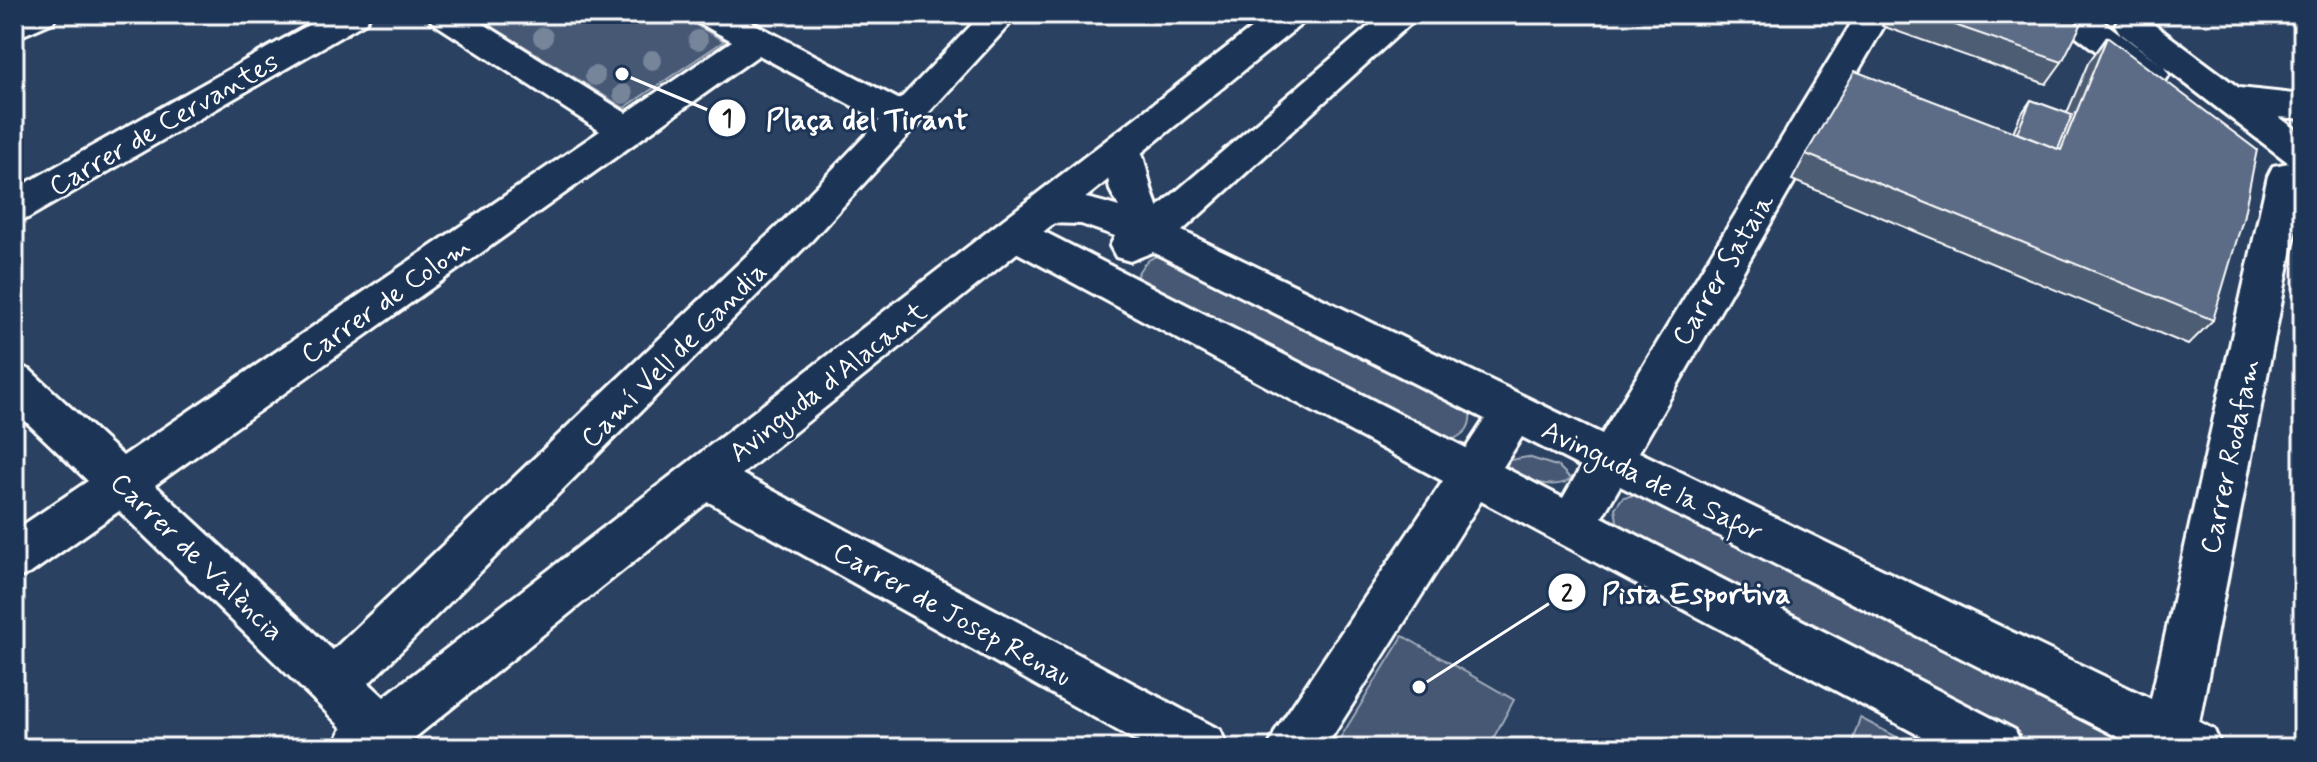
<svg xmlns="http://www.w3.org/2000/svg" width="2317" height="762" viewBox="0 0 2317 762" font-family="Mynerve,sans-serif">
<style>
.green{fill:#465975;stroke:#a2acba;stroke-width:2}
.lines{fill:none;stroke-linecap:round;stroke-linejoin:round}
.street-casing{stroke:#fff;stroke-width:6}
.secondary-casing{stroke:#fff;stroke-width:6}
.highway-casing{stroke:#fff;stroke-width:6}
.street{fill:#1d3557;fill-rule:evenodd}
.secondary{fill:#1d3557;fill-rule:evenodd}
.highway{fill:#1d3557;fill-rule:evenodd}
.tree{fill:#76859a}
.wall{fill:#4e5d73;stroke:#fff;stroke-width:2}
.building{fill:#5b6c86;stroke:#fff;stroke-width:2}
.labels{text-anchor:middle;stroke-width:6;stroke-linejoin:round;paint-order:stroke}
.street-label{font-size:28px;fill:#fff;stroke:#1d3557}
.leader{fill:none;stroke:#fff;stroke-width:3}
.callout-dot{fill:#fff;stroke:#1d3557;stroke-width:3}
.mark-label{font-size:24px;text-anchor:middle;font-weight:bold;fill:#111}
.callout-label{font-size:30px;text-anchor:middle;font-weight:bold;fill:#fff;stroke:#1d3557;stroke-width:6;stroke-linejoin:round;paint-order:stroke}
</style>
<rect width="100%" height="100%" fill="#2a4161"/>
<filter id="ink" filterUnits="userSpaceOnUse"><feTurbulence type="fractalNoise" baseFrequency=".0125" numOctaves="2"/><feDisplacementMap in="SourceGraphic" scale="16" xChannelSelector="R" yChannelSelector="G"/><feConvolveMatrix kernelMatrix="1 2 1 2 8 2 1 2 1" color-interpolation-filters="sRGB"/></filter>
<g filter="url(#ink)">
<g class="green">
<polygon points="472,14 676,14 724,41 624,108"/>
<path d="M1168,254L1470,411C1472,428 1465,434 1450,441L1140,286L1136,277C1143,262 1151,255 1168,254Z"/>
<path d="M1528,457L1559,467L1571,479C1553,492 1515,479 1504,461Z"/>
<polygon points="1637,495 1649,498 2142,748 2030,748 1629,536 1617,521 1615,508 1623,497"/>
<polygon points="1403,636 1514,700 1488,748 1334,748"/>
<polygon points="1860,718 1918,748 1850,748"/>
</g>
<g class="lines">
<defs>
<g id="street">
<polygon points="14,14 58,14 53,22 14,39"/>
<polygon points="328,14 371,14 366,22 28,218 14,222 14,190"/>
<polygon points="427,14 468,14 626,113 732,41 697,22 692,14 736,14 917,109 923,118 917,127 904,131 891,127 759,55 155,485 351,667 359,684 351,701 333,708 315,701 119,511 31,573 14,579 14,531 88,481 14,410 14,364 30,370 123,456 600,131 432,22"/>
<path d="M1383,14H1421L1182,231L1602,434L1857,14H1891L1639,452L2151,699L2268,176L2273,166L2289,163L2164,67L2169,75L2164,83L2151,87L2138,83L2058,22L2053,14H2093L2162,65L2120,33L2115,25L2120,17L2132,14L2144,17L2239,88L2303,95V119L2279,117L2303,135V193L2199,722L2214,730L2222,748H2140L1620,486L1602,517L2015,730L2023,748H1943L1481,501L1325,748H1268L1276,730L1443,481L999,243L993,233L999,223L1013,218L1027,223L1466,448L1485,419L1153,252L1130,261L1116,257L1110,246L1115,236L1081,224L1045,223L1031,219L1025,209L1031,199C1062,190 1090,198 1119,207L1110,190L1103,148L1109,139L1122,135L1135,139C1148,159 1147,185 1158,207ZM1522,437L1581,467L1563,498L1503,467Z"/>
<polygon points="705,457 721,463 1220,730 1228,748 1149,748 689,491 682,477 689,463"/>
</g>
<polygon id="secondary" points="982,14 1019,14 812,240 369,683 401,713 409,731 401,748 362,748 315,701 307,684 315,667 784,220"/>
<polygon id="highway" points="1270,14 1309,14 1304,22 402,748 333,748 341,730"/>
</defs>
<use href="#street" class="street-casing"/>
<use href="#secondary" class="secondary-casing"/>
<use href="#highway" class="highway-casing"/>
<use href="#street" class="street"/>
<use href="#secondary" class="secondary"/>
<use href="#highway" class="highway"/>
</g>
<g class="tree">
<circle cx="543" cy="37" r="10"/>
<circle cx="698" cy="40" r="10"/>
<circle cx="652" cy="60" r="10"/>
<circle cx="595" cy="76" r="10"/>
<circle cx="623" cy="94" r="10"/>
</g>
<g class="wall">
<polygon points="1888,14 2066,14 2062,62 2046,84 1882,26"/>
<polygon points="2107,37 2213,320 2188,345 1792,180 1806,154 2013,132 2020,116 2031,100 2067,113 2088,63"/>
</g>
<g class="building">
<polygon points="1923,14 2066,14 2081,25 2062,62"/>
<polygon points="2107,37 2257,150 2243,219 2213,320 1806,154 1855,71 2061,150"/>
<polygon points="2031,100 2072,115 2058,149 2017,133"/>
</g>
</g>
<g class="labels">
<g class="street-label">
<text transform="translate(163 123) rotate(-30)" y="10">Carrer de Cervantes</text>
<text transform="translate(1722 269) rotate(-59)" y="10">Carrer Sataia</text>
<text transform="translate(385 299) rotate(-35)" y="10">Carrer de Colom</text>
<text transform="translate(673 354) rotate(-45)" y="10">Camí Vell de Gandia</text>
<text transform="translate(827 381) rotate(-38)" y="10">Avinguda d'Alacant</text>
<text transform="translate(2229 456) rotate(-78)" y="10">Carrer Rodafam</text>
<text transform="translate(1653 480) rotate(26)" y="10">Avinguda de la Safor</text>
<text transform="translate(198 556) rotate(44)" y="10">Carrer de València</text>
<text transform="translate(953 613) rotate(29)" y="10">Carrer de Josep Renau</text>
</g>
</g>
<path class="leader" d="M622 74L727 118M1419 687L1567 592"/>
<g class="callout-dot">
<circle cx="622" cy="74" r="8"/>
<circle cx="1419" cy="687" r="8"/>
<circle cx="727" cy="118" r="20"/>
<circle cx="1567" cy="592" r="20"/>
</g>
<g class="mark-label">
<text x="727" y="126">1</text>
<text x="1567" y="601">2</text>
</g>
<g class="callout-label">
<text x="867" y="129">Plaça del Tirant</text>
<text x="1696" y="603">Pista Esportiva</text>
</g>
<rect width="2317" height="762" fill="none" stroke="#1d3557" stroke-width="48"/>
<rect x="24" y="24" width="2269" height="714" fill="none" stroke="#fff" stroke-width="3" filter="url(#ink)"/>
</svg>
